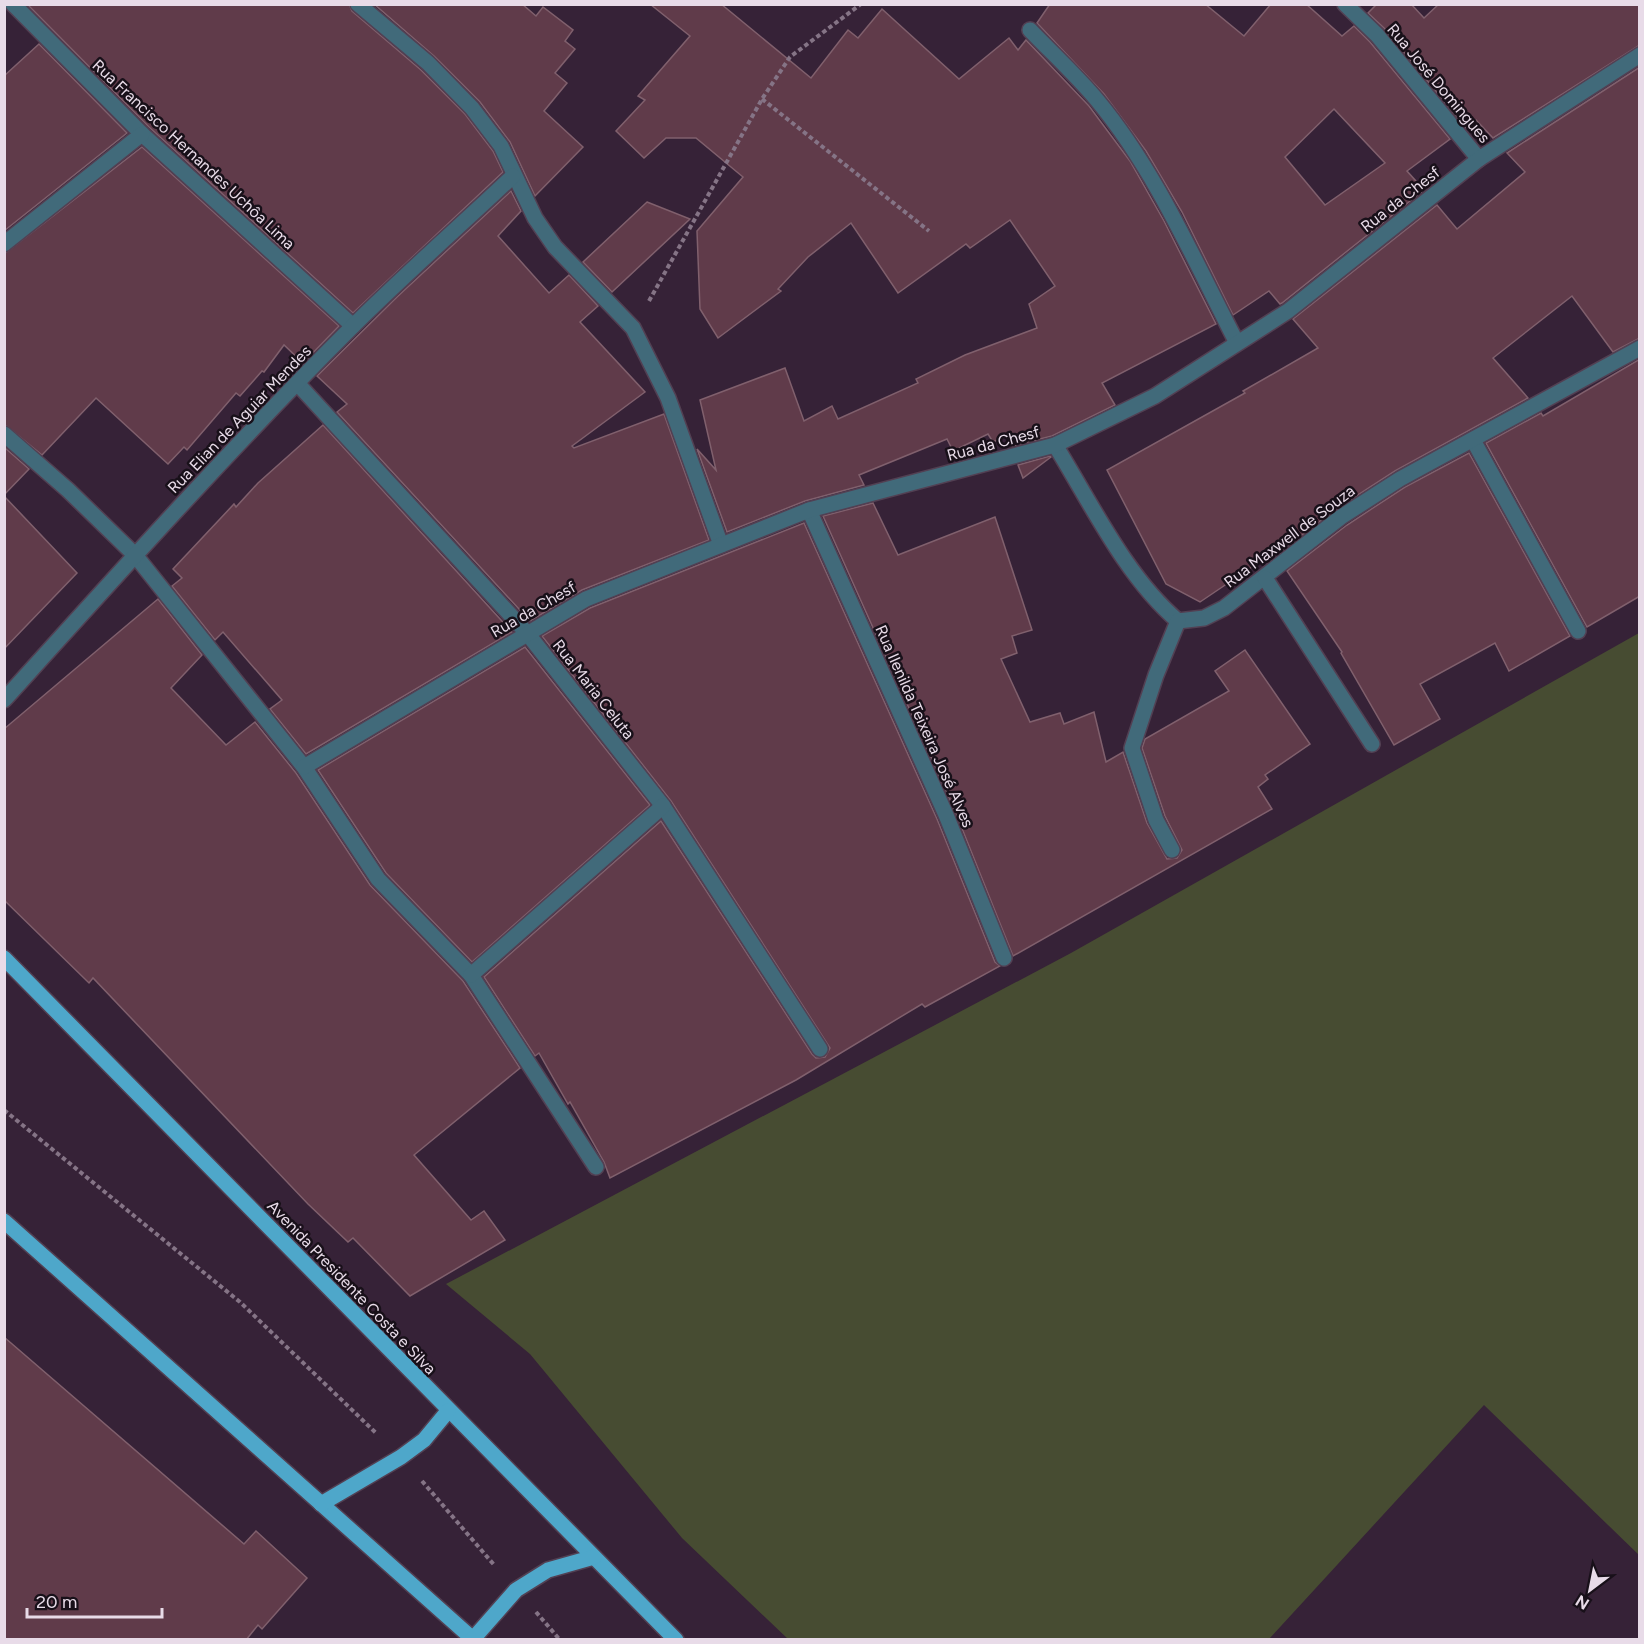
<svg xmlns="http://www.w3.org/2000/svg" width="1644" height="1644" viewBox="0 0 1644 1644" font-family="Figtree,sans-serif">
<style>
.green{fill:#474c32}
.building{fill:#603b4a;stroke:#80606d;stroke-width:1.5;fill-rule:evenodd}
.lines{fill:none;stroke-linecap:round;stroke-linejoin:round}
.minor-casing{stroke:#524053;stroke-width:18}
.major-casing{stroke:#524053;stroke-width:18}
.path{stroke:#857486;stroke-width:4;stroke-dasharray:4.5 3;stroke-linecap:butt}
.minor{stroke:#416a7a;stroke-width:15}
.major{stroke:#4ea7ca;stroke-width:15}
.labels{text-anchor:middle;stroke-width:5;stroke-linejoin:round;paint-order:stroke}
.street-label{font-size:16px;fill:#e8dbe8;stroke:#181019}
</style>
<rect width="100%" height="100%" fill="#362237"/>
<polygon class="green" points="1639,633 1639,1555 1484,1405 1269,1639 788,1639 682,1538 530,1354 446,1284 1071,953"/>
<g class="building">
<polygon points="27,4 349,4 352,11 421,70 465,114 493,151 503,172 353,313 149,127"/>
<polygon points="374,4 522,4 536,16 543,7 573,30 565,41 575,49 555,73 567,83 544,111 583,147 535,196 510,142 480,102 434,56"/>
<polygon points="650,4 721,4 811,78 848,30 858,38 882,9 959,79 1009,38 1018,50 1026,40 1089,106 1130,161 1164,221 1216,324 1102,383 1115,405 1052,436 1012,446 1008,435 993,442 988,434 953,451 947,439 859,475 864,485 805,501 727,532 697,449 716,470 700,400 785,368 804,421 832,406 838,419 918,383 916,379 965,355 1037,328 1029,304 1055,286 1010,220 970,248 966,244 898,293 851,223 808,257 778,289 781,291 718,338 700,309 697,231 743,177 696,138 666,138 644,158 616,131 645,100 638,96 690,36"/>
<path d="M1050,4H1205L1244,36L1271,4H1306L1342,36L1354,26L1370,42L1450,139L1407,171L1424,190L1282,303L1280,304L1269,291L1233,315L1182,212L1146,151L1104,94L1037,23ZM1334,109L1385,163L1325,205L1285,157Z"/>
<polygon points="1377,4 1411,4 1424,18 1439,4 1640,4 1640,45 1493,138 1476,120 1466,128 1385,29 1368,13"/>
<polygon points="39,44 127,133 4,231 4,76"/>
<polygon points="1640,67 1640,338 1613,352 1572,296 1493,358 1528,398 1395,471 1336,509 1276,555 1274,552 1200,602 1166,584 1107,470 1245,393 1243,391 1318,348 1293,319 1437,205 1457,229 1525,172 1507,153"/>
<polygon points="142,147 339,326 303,363 284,345 264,372 262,371 240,396 236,393 187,450 184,447 168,464 96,398 42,455 4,424 4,254"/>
<polygon points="511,191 521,211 498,236 549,293 569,275 598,306 580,322 645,392 572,446 574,448 664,414 709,540 582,590 530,621 337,412 347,404 317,376 397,297"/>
<polygon points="647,202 690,219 612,292 583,262"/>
<polygon points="1640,359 1640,596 1587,627 1486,443 1541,413 1543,416"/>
<polygon points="323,425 512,632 306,754 270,709 282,700 223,632 215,640 172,586 182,578 173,569 234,504 236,507 258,483"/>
<polygon points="4,447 29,469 4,495"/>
<polygon points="1469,453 1570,636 1509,671 1495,643 1420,684 1440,719 1394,745 1341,653 1342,652 1287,571 1347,525 1405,487"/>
<polygon points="1050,456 1051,457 1023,478 1018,465"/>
<polygon points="4,496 77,573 4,649"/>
<polygon points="873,503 898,555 995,517 1032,630 1012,636 1017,653 1001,659 1030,722 1060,713 1064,724 1094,712 1106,762 1123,752 1147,823 1167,859 1177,858 1182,850 1165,816 1142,748 1145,739 1229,691 1215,671 1245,650 1310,744 1265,775 1268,779 1258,787 1272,809 1013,956 955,811 823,516"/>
<polygon points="804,523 937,819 995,962 1000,966 925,1007 922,1004 796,1080 610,1178 604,1162 570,1102 568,1104 539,1053 535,1056 484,977 661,821 812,1054 816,1058 825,1057 830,1048 671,801 542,636 590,608"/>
<polygon points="158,599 202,655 171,688 226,745 255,722 296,773 370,885 463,981 520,1068 414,1155 471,1220 484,1211 505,1240 410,1296 353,1238 348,1242 308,1204 93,978 89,983 4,900 4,729"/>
<polygon points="525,647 650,805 472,962 386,873 318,770"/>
<polygon points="4,1337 244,1544 256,1531 307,1578 262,1629 258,1625 246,1640 4,1640"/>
</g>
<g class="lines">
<defs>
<g id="minor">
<polyline points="13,4 142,134 353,326"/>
<polyline points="358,4 428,63 472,108 501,146 535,218 555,247 633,328 668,398 721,545"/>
<polyline points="1345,4 1377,35 1479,159"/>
<path d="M1030,30C1052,53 1076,75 1097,100C1156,171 1194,260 1236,341"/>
<polyline points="4,244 142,134"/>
<polyline points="297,383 527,633 663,806 820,1049"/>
<polyline points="4,434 68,490 135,555 304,767 378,879 471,975 596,1167"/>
<polyline points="1473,440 1578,631"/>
<path d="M1055,445C1091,503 1126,577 1178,621L1204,618L1224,608L1341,517L1400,479L1640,348"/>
<polyline points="809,510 946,815 1004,958"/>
<polyline points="1265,578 1372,744"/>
<path d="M4,700C118,574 231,448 351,328C403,276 459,227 513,176"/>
<polyline points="304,767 586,599 809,510 1055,445 1155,396 1288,311 1479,159 1640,55"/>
<polyline points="1172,850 1156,820 1132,748 1156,675 1178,621"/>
<polyline points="471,975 663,806"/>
</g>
<g id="major">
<polyline points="4,958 676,1640"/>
<polyline points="4,1221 474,1640"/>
<polyline points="321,1504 401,1457 424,1440 448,1411"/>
<polyline points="473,1639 516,1590 548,1570 594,1557"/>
</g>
</defs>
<use href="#minor" class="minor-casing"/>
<use href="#major" class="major-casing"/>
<g class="path">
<polyline points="762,99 929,231"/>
<polyline points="649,301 762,99 790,57 861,4"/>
<polyline points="4,1110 240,1302 377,1434"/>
<polyline points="422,1481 495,1566"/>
<polyline points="536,1612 560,1640"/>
</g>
<use href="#minor" class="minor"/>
<use href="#major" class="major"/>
</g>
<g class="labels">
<g class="street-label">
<text transform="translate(1439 83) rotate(50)" y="6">Rua José Domingues</text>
<text transform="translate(194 154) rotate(43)" y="6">Rua Francisco Hernandes Uchôa Lima</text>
<text transform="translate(1400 199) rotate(-38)" y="6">Rua da Chesf</text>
<text transform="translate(239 419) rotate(-46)" y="6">Rua Elian de Aguiar Mendes</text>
<text transform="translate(993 443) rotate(-15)" y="6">Rua da Chesf</text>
<text transform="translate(1289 536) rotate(-37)" y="6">Rua Maxwell de Souza</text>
<text transform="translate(533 609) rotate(-30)" y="6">Rua da Chesf</text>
<text transform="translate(594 689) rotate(52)" y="6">Rua Maria Celuta</text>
<text transform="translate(925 726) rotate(66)" y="6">Rua Ilenilda Teixeira José Alves</text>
<text transform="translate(352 1287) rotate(46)" y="6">Avenida Presidente Costa e Silva</text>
</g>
</g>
<rect width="1644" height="1644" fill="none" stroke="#e8dbe8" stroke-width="12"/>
<g transform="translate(1590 1590) rotate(212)" stroke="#181019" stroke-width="4.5" paint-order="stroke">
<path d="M0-4.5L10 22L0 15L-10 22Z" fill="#e8dbe8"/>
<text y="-9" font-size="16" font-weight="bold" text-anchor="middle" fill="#e8dbe8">N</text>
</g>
<path d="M27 1608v9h135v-9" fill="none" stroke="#e8dbe8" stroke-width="3"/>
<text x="36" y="1608" font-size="18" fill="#e8dbe8" stroke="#181019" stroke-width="4.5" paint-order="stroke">20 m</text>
</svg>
